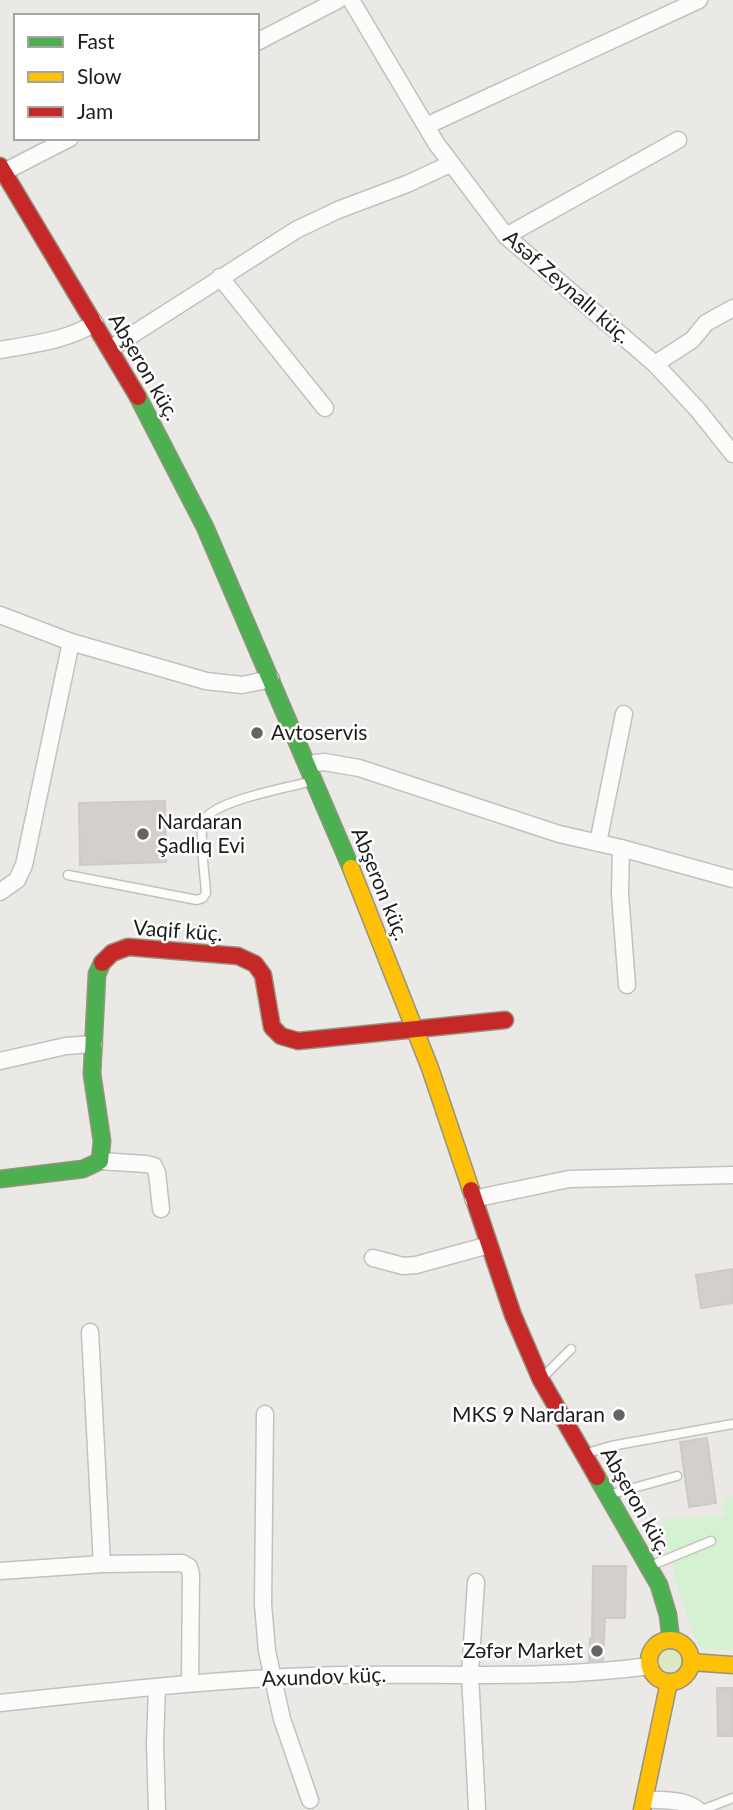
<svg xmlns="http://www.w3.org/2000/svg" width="733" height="1810" viewBox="0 0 733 1810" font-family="Lato,sans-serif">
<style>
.grass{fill:#dce8c4}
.park{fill:#d4f1d1}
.building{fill:#d2cfcd;stroke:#cfcac7;stroke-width:2}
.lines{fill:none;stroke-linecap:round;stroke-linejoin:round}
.lane-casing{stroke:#c2c1c0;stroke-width:11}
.street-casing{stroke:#c2c1c0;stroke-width:19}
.fast-casing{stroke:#95947e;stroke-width:19}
.slow-casing{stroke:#95947e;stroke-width:19}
.jam-casing{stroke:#95947e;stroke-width:19}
.lane{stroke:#fcfcfb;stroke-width:8}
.street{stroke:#fcfcfb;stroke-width:16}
.fast{stroke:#4caf50;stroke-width:16}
.slow{stroke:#ffc107;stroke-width:16}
.jam{stroke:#c62828;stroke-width:16}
.poi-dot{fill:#656463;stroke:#fff;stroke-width:2.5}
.labels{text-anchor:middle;stroke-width:5;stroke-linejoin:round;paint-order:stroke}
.street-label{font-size:21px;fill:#1d1d1d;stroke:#fff}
.poi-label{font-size:21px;fill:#1d1d1d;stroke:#fff;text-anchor:start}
</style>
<rect width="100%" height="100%" fill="#ebe9e6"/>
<circle class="grass" cx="670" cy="1661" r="12"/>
<polygon class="park" points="733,1497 733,1650 704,1649 697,1642 678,1589 662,1519 724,1516 723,1498"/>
<g class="building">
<polygon points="165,801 166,862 80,865 79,803"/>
<polygon points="733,1269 733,1303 701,1308 696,1275"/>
<polygon points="707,1438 716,1503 689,1507 680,1442"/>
<polygon points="593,1566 626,1566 625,1618 605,1618 603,1660 592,1661 589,1661 590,1639 592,1639"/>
<polygon points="717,1688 733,1688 733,1736 718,1736"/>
</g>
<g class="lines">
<defs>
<g id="lane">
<path d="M68,875L197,900L203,898L206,893C205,876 199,837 203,822C210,801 291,787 313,781"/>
<polyline points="543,1377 571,1349"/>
<polyline points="584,1454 611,1446 733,1424"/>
<polyline points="608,1495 677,1476"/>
<polyline points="650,1566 711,1541"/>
<polyline points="702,1810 733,1798"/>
</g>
<g id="street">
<polyline points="351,0 436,143 506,236 655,364 698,410 733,454"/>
<polyline points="257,42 338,0"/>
<polyline points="426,126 699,0"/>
<polyline points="4,172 70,138"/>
<polyline points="506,236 678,140"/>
<polyline points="220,277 325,408"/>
<polyline points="110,349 296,230 338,210 407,184 450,164"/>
<path d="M0,350C33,344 66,341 95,323"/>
<polyline points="655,364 692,340 706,323 733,308"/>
<polyline points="0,615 71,642 206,681 242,685 271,679"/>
<polyline points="308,764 324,762 359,768 559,834 621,848 733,879"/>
<polyline points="598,843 624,714"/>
<polyline points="621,848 620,894 627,985"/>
<polyline points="0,892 17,880 24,865 71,642"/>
<polyline points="0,1061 66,1046 94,1044"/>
<polyline points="100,1161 146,1164 154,1166 157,1173 161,1209"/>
<polyline points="473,1199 569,1179 733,1175"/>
<polyline points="373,1258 403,1266 416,1265 489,1245"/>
<polyline points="90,1332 102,1564"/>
<polyline points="265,1414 263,1604 267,1651 282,1719 310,1800"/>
<polyline points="0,1571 102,1564 182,1563 189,1567 191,1574 190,1683"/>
<polyline points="476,1582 470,1674 477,1808"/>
<polyline points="157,1687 155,1743 157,1810"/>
<path d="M0,1703C112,1691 225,1678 338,1675C441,1673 547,1680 650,1666"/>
<path d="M645,1799C662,1801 684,1798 698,1810"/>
</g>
<g id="fast">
<polyline points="138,397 205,527 351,868"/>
<polyline points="0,1179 83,1169 100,1161 102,1141 92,1074 97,974 102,963"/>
<polyline points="597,1477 659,1585 668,1615 671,1640"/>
</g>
<g id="slow">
<polyline points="351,868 430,1068 471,1190"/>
<circle cx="670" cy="1661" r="21"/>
<polyline points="691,1662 733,1665"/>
<polyline points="642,1810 669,1682"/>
</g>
<g id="jam">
<polyline points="0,166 138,397"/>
<polyline points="102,963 112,953 128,947 238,956 255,964 263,975 272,1027 281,1036 298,1041 505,1020"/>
<polyline points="471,1190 513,1315 541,1380 597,1477"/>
</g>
</defs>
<use href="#lane" class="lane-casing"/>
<use href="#street" class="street-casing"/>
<use href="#fast" class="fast-casing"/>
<use href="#slow" class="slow-casing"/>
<use href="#jam" class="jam-casing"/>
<use href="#lane" class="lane"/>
<use href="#street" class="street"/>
<use href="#fast" class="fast"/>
<use href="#slow" class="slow"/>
<use href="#jam" class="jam"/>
</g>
<g class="poi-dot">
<circle cx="257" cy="733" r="7"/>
<circle cx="143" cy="834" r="7"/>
<circle cx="619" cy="1415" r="7"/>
<circle cx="597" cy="1651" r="7"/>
</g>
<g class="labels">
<g class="street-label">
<text transform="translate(567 287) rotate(41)" y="7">Asəf Zeynallı küç.</text>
<text transform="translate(144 367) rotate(60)" y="7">Abşeron küç.</text>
<text transform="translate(380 884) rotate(68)" y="7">Abşeron küç.</text>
<text transform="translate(178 931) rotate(4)" y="7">Vaqif küç.</text>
<text transform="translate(636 1501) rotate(60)" y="7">Abşeron küç.</text>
<text transform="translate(324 1677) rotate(-2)" y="7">Axundov küç.</text>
</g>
<g class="poi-label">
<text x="271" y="740">Avtoservis</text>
<text x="157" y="829">Nardaran<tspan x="157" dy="24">Şadlıq Evi</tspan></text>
<text x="605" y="1422" text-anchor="end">MKS 9 Nardaran</text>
<text x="583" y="1658" text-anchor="end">Zəfər Market</text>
</g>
</g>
<rect x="14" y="14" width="245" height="126" fill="#ffffff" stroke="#a5a5a5" stroke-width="2"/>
<rect x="28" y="37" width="35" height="10" fill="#4caf50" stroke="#a5a5a5" stroke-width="2"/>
<text x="77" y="49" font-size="21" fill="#1d1d1d">Fast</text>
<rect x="28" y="72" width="35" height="10" fill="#ffc107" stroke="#a5a5a5" stroke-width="2"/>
<text x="77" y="84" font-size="21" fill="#1d1d1d">Slow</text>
<rect x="28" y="107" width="35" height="10" fill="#c62828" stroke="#a5a5a5" stroke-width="2"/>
<text x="77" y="119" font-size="21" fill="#1d1d1d">Jam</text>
</svg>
